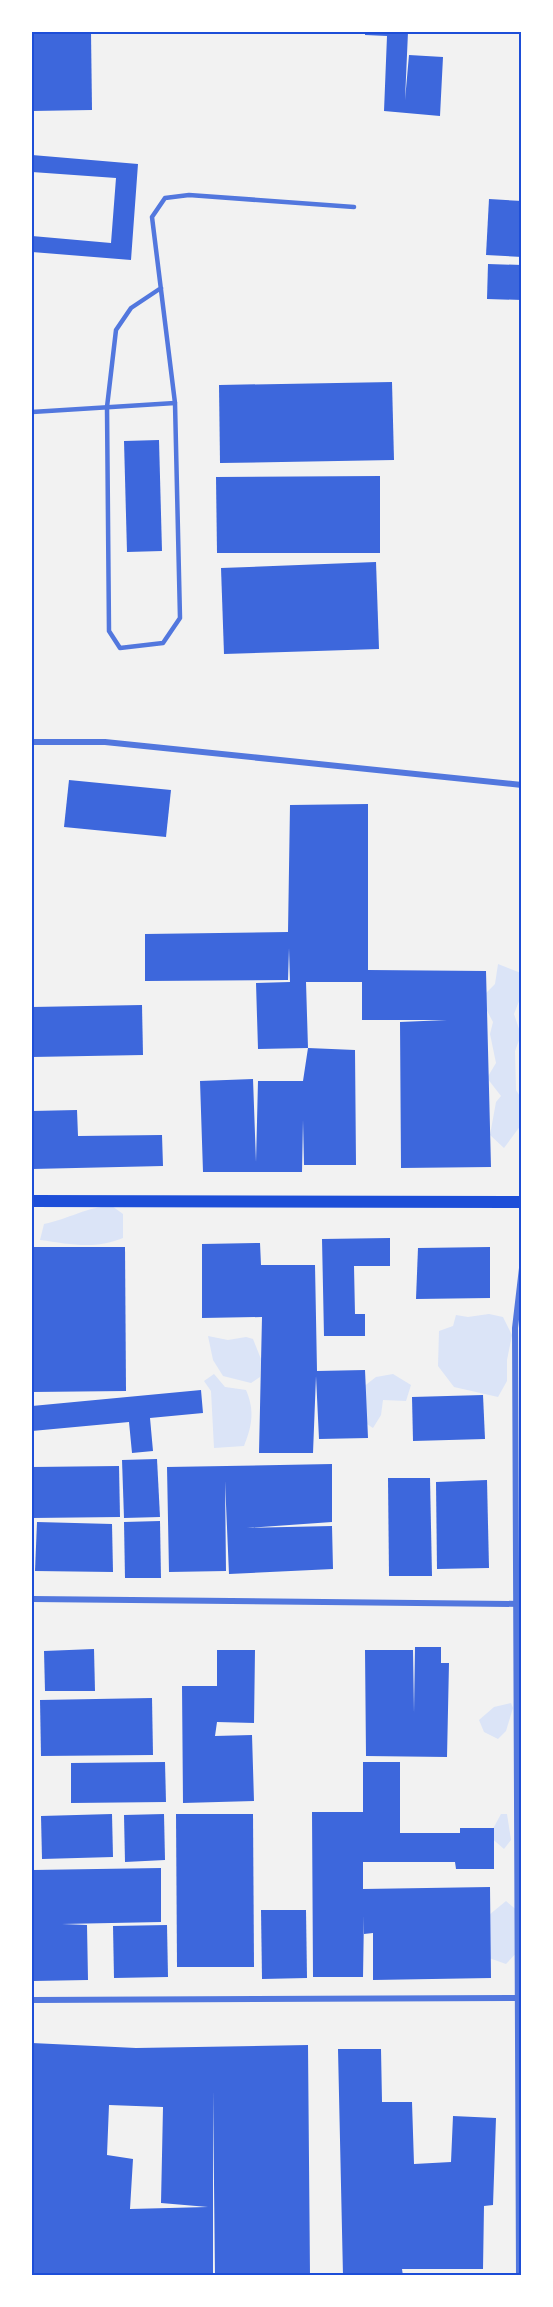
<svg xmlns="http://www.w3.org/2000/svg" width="553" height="2307" viewBox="0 0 553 2307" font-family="Quicksand,sans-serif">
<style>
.green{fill:#dbe4f7}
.building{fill:#3d67dc;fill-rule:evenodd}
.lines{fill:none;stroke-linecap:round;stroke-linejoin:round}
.service{stroke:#5277de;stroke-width:4.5}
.minor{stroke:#5277de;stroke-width:6}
.secondary{stroke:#1d4ed8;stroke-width:12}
.neatline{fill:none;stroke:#1d4ed8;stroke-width:2}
</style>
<rect width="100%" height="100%" fill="#f2f2f2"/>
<g class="green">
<polygon points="498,964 521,973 521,996 514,1014 521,1035 515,1051 516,1090 521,1098 521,1125 504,1148 490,1135 496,1102 501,1096 487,1078 496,1063 490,1034 493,1022 485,1007 486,993 495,984"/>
<path d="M112,1206L123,1214V1238C94,1250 70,1244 40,1240L44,1224C69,1219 86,1207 112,1206Z"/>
<polygon points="489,1314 503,1317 512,1335 507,1360 507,1381 498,1397 454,1387 438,1366 439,1331 453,1326 456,1315 468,1317"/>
<polygon points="208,1336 228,1340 246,1337 253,1339 261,1359 260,1377 251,1383 223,1376 213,1360"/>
<path d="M214,1374L225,1387L246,1390C255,1411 252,1426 244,1446L214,1448L211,1391L204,1381Z"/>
<polygon points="393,1374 411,1385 406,1401 383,1400 381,1415 373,1428 358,1418 358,1391 376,1377"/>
<polygon points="511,1703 513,1708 506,1731 498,1739 484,1732 479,1720 494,1707"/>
<polygon points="501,1814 507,1814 511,1840 504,1849 489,1836"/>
<polygon points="506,1901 519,1912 521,1909 521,1948 506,1964 489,1958 489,1915"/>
</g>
<g class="building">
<polygon points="32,32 91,32 92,110 32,111"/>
<polygon points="365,32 408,32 405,100 409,55 443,57 440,116 384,111 387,36 365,35"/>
<polygon points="32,155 138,164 131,260 32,252 32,236 111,243 116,178 32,172"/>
<polygon points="489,199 522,201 522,257 486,255"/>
<polygon points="488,264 522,265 522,300 487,299"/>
<polygon points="392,382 394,460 220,463 219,385"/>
<polygon points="159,440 162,551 127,552 124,441"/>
<polygon points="380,476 380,553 217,553 216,477"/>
<polygon points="376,562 379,649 224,654 221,568"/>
<polygon points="69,780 171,790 166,837 64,827"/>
<polygon points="368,804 368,970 486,971 491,1167 401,1168 400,1022 447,1020 362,1020 362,982 306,982 308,1048 258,1049 256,983 290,982 289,948 288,980 145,981 145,934 288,932 290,805"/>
<polygon points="142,1005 143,1055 32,1057 32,1007"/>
<polygon points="308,1048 355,1050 356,1165 304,1165 303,1120 302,1172 203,1172 200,1081 253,1079 256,1162 258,1081 303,1081"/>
<polygon points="77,1110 78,1136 162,1135 163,1166 32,1169 32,1111"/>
<polygon points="390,1238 390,1266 354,1266 355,1314 365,1314 365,1336 324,1336 322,1239"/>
<polygon points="260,1243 261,1265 315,1265 317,1371 365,1370 368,1438 319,1439 316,1376 313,1453 259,1453 262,1317 202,1318 202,1244"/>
<polygon points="32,1247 125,1247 126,1391 32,1392"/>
<polygon points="490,1247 490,1298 416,1299 418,1248"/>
<polygon points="201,1390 203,1413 150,1418 153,1451 132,1453 129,1422 32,1431 32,1406"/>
<polygon points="483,1395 485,1439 413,1441 412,1397"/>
<polygon points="157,1459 160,1517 124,1518 122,1460"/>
<polygon points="332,1464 332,1522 247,1528 332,1526 333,1569 229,1574 225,1481 226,1571 169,1572 167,1467"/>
<polygon points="119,1466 120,1517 32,1518 32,1467"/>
<polygon points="388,1478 430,1478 432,1576 389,1576"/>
<polygon points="487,1480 489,1568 437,1569 436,1482"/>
<polygon points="160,1521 161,1578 125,1578 124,1522"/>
<polygon points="37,1522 112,1524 113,1572 35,1571"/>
<polygon points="415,1647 441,1647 441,1663 449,1663 447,1757 366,1756 365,1650 413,1650 414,1713"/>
<polygon points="94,1649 95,1691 45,1691 44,1651"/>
<polygon points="217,1650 255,1650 254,1723 217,1722 215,1736 252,1735 254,1801 183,1803 182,1686 217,1686"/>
<polygon points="152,1698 153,1755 41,1756 40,1700"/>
<polygon points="165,1762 166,1802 71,1803 71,1763"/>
<polygon points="363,1762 400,1762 400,1833 460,1833 460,1828 494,1828 494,1869 456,1869 455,1862 363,1862 363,1889 490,1887 491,1978 373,1980 373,1933 364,1934 364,1915 363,1977 313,1977 312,1812 363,1812"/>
<polygon points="112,1814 113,1857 42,1859 41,1816"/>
<polygon points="164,1814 165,1860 125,1862 124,1815"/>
<polygon points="176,1814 253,1814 254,1967 177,1967"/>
<polygon points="161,1868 161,1922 62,1924 87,1925 88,1980 33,1981 33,1870"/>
<polygon points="261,1910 306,1910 307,1978 262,1979"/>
<polygon points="167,1925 168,1977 114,1978 113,1926"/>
<path d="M32,2043L136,2048L308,2045L310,2276H215L213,2090V2276H32ZM109,2105L163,2107L161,2203L208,2207L130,2209L133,2159L107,2155Z"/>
<polygon points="338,2049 381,2049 382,2102 412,2102 414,2164 451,2162 453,2116 496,2118 493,2205 484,2206 483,2269 402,2269 403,2276 343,2276"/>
</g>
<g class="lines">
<g class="service">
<polyline points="161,288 131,308 116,330 107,407 109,631 120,648 163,643 180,618 175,403 152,217 165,198 189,195 354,207"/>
<polyline points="32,412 175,403"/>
</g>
<g class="minor">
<polyline points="32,742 105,742 522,785"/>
<polyline points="32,1599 522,1604"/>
<polyline points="32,2000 521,1998"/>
<polyline points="519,2276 515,1328 522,1268"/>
</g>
<polyline class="secondary" points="32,1201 522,1202"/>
</g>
<rect width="553" height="2307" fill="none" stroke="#ffffff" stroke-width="66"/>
<rect x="33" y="33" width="487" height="2241" class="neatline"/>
</svg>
